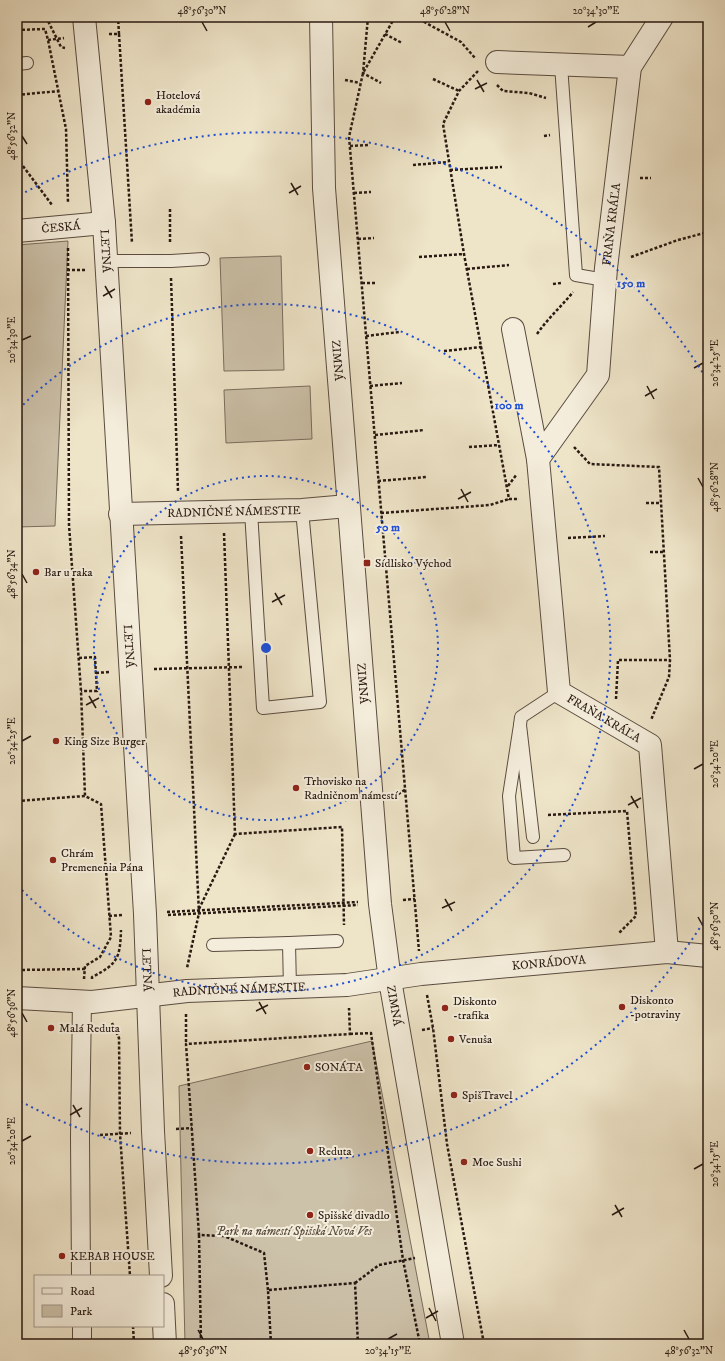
<svg xmlns="http://www.w3.org/2000/svg" width="725" height="1361" viewBox="0 0 725 1361" font-family="'IM FELL DW Pica',serif">
<style>
.green{fill:#ccc1a9;stroke:#7a6d5e}
.lines{fill:none;stroke-linecap:round;stroke-linejoin:round}
.service-casing{stroke:#5a4c40;stroke-width:14}
.pedestrian-casing{stroke:#5a4c40;stroke-width:20}
.minor-casing{stroke:#5a4c40;stroke-width:24}
.tertiary-casing{stroke:#5a4c40;stroke-width:24}
.path{stroke:#281912;stroke-width:2.5;stroke-dasharray:3 2;stroke-linecap:butt}
.service{stroke:#f4eddb;stroke-width:12}
.pedestrian{stroke:#f4eddb;stroke-width:18}
.minor{stroke:#f4eddb;stroke-width:22}
.tertiary{stroke:#f4eddb;stroke-width:22}
.ticks{fill:none;stroke:#281912;stroke-width:1.5}
.ring{fill:none;stroke:#1d4ed8;stroke-width:2;stroke-dasharray:2 4}
.poi-dot{fill:#8f2418;stroke:#f4eddb;stroke-width:1.5}
.labels{text-anchor:middle;stroke-width:4;stroke-linejoin:round;paint-order:stroke}
.poi-label{font-size:12px;fill:#281912;stroke:#f4eddb;text-anchor:start}
.street-label{font-size:12px;fill:#281912;stroke:#f4eddb}
.park-label{font-size:12px;font-style:italic;fill:#594b3f;stroke:#f4eddb}
.centre{fill:#1d4ed8;stroke:#f4eddb;stroke-width:2}
.ring-label{font-size:12px;text-anchor:middle;font-weight:bold;fill:#1d4ed8;stroke:#f4eddb;stroke-width:4;stroke-linejoin:round;paint-order:stroke}
.neatline{fill:none;stroke:#281912;stroke-width:1.5}
.ticks-label{font-size:10px;text-anchor:middle;fill:#281912}
</style>
<rect width="100%" height="100%" fill="#eee4c8"/>
<filter id="stains"><feTurbulence type="fractalNoise" baseFrequency=".005" numOctaves="4"/><feColorMatrix values="0 0 0 0 .2 0 0 0 0 .09 0 0 0 0 .02 0 0 0 .5 -.17"/></filter>
<radialGradient id="worn" r=".72"><stop offset=".6" stop-color="#630" stop-opacity="0"/><stop offset="1" stop-color="#630" stop-opacity=".3"/></radialGradient>
<g class="green">
<polygon points="68,241 55,526 17,527 17,245"/>
<polygon points="281,256 284,370 224,371 220,258"/>
<polygon points="310,386 312,439 226,443 224,390"/>
<polygon points="372,1041 430,1344 185,1344 179,1086"/>
</g>
<g class="lines">
<defs>
<g id="service">
<polyline points="17,64 27,63"/>
<polyline points="561,65 576,275 605,280"/>
<polyline points="106,261 171,261 203,259"/>
<polyline points="251,511 263,708 320,702 302,510"/>
<polyline points="520,725 509,796 514,858 564,855"/>
<polyline points="533,837 520,725 521,717 559,692"/>
<polyline points="289,943 337,941"/>
<polyline points="213,945 289,943 290,988"/>
</g>
<g id="pedestrian">
<polyline points="81,1276 80,1137 82,1001"/>
<polyline points="82,1326 82,1344"/>
</g>
<g id="minor">
<path id="s1" d="M321,17L324,188L380,904L390,980L453,1344"/>
<polyline points="497,62 630,67"/>
<path id="s2" d="M17,231L104,223"/>
<path id="s3" d="M513,329L538,459L598,375L606,268L630,67L662,17"/>
<path id="s4" d="M538,459L559,692L650,745L667,952"/>
<path id="s5" d="M120,514L302,510L348,506"/>
<path id="s6" d="M17,998L92,1002L187,991L347,985L421,974L667,952L708,956"/>
</g>
<g id="tertiary">
<path id="s7" d="M84,17L104,223L145,914L153,1131L161,1276"/>
<polyline points="163,1304 165,1344"/>
</g>
</defs>
<use href="#service" class="service-casing"/>
<use href="#pedestrian" class="pedestrian-casing"/>
<use href="#minor" class="minor-casing"/>
<use href="#tertiary" class="tertiary-casing"/>
<g class="path">
<polyline points="46,17 61,47 65,48"/>
<polyline points="368,17 363,73 381,83"/>
<polyline points="395,17 363,73 349,137 419,951"/>
<polyline points="415,17 461,42 475,58"/>
<polyline points="17,30 45,29 48,40 66,129 68,203"/>
<polyline points="109,34 119,34 118,17"/>
<polyline points="119,34 132,243"/>
<polyline points="385,34 402,43"/>
<polyline points="48,40 64,38"/>
<polyline points="478,71 459,91 443,124 464,254 509,499 519,499"/>
<polyline points="433,79 459,91"/>
<polyline points="345,80 360,83"/>
<polyline points="497,85 503,91 529,93 546,98"/>
<polyline points="17,95 59,91"/>
<polyline points="544,136 550,135"/>
<polyline points="350,146 368,145"/>
<polyline points="17,158 52,205"/>
<polyline points="413,165 448,162"/>
<polyline points="450,170 502,167"/>
<polyline points="640,178 651,178"/>
<polyline points="354,193 371,192"/>
<polyline points="170,209 170,243"/>
<polyline points="358,239 374,238"/>
<polyline points="68,248 69,525 81,691 85,796"/>
<polyline points="419,257 464,254"/>
<polyline points="631,257 678,240 708,232"/>
<polyline points="467,269 509,265"/>
<polyline points="67,270 85,270"/>
<polyline points="171,278 178,491"/>
<polyline points="362,283 377,283"/>
<polyline points="553,284 561,283"/>
<path d="M537,334C548,318 561,307 573,292"/>
<polyline points="366,336 399,332"/>
<polyline points="444,351 482,347"/>
<polyline points="370,386 402,383"/>
<polyline points="375,435 424,430"/>
<polyline points="469,447 499,445"/>
<polyline points="574,447 590,464 659,467 670,660 669,677 651,720"/>
<polyline points="378,481 427,477"/>
<polyline points="508,486 517,474"/>
<polyline points="646,503 661,503"/>
<polyline points="381,513 490,505 509,499"/>
<polyline points="224,533 235,834 342,827 344,925"/>
<polyline points="181,536 199,913 187,968"/>
<polyline points="568,538 605,536"/>
<polyline points="650,552 665,552"/>
<polyline points="79,658 95,657 97,691 81,691"/>
<polyline points="154,669 243,667"/>
<polyline points="96,673 109,672"/>
<polyline points="616,699 618,660 670,660"/>
<polyline points="394,797 406,789"/>
<polyline points="17,801 85,796 101,804 111,937 100,957 85,966 84,979"/>
<polyline points="548,815 627,811 636,916 619,933"/>
<polyline points="403,900 415,899"/>
<polyline points="199,909 235,834"/>
<polyline points="167,912 358,902"/>
<polyline points="168,915 358,905"/>
<polyline points="109,916 122,915"/>
<polyline points="17,970 85,969"/>
<path d="M92,979V977C118,964 120,958 121,930"/>
<polyline points="427,995 433,1028 447,1144 484,1344"/>
<polyline points="186,1014 186,1044"/>
<polyline points="112,1023 119,1038 120,1134 130,1276"/>
<polyline points="422,1030 433,1028"/>
<polyline points="350,1034 371,1033 403,1260 420,1344"/>
<polyline points="176,1129 192,1128"/>
<polyline points="100,1135 131,1133"/>
<polyline points="199,1235 201,1344"/>
<polyline points="355,1283 379,1265 415,1258"/>
<polyline points="268,1290 264,1253 224,1236 199,1235 186,1044 350,1034 349,1008"/>
<polyline points="17,1306 18,1306"/>
<polyline points="133,1326 134,1344"/>
<polyline points="271,1344 268,1290 355,1283 358,1344"/>
</g>
<use href="#service" class="service"/>
<use href="#pedestrian" class="pedestrian"/>
<use href="#minor" class="minor"/>
<use href="#tertiary" class="tertiary"/>
</g>
<path class="ticks" d="M202,22L207,31M445,22L450,31M588,27L596,22M477,80L484,92M475,89L487,83M22,136L27,144M291,183L298,195M289,193L301,186M105,286L112,298M103,296L115,289M22,340L31,336M694,368L703,363M647,386L654,399M645,396L657,389M698,478L703,487M461,489L468,502M458,499L471,492M22,574L27,583M275,593L282,605M272,602L285,595M89,696L96,708M86,705L99,698M22,741L31,736M694,769L703,764M631,796L638,808M628,805L641,798M445,899L452,911M442,908L455,902M698,917L703,926M259,1002L266,1014M256,1011L268,1005M22,1013L27,1022M73,1105L80,1117M70,1115L82,1108M22,1141L31,1136M694,1169L703,1164M615,1205L622,1217M612,1215L624,1208M429,1308L436,1321M426,1318L438,1311M198,1330L203,1339M684,1330L689,1339M388,1339L397,1334"/>
<g class="ring">
<circle cx="266" cy="648" r="172"/>
<path d="M19 409A344 344 0 1 1 19 887"/>
<path d="M706 918A516 516 0 0 1 20 1101M20 195A516 516 0 0 1 706 378"/>
</g>
<g class="poi-dot">
<circle cx="148" cy="102" r="4"/>
<rect x="363" y="559" width="8" height="8" rx="2"/>
<circle cx="36" cy="572" r="4"/>
<circle cx="56" cy="741" r="4"/>
<circle cx="296" cy="788" r="4"/>
<circle cx="53" cy="860" r="4"/>
<circle cx="622" cy="1007" r="4"/>
<circle cx="445" cy="1008" r="4"/>
<circle cx="51" cy="1028" r="4"/>
<circle cx="451" cy="1039" r="4"/>
<circle cx="307" cy="1067" r="4"/>
<circle cx="454" cy="1095" r="4"/>
<circle cx="310" cy="1151" r="4"/>
<circle cx="464" cy="1162" r="4"/>
<circle cx="310" cy="1215" r="4"/>
<circle cx="62" cy="1256" r="4"/>
</g>
<g class="labels">
<g class="poi-label">
<text x="156" y="99">Hotelová<tspan x="156" dy="14">akadémia</tspan></text>
<text x="375" y="567">Sídlisko Východ</text>
<text x="44" y="576">Bar u raka</text>
<text x="64" y="745">King Size Burger</text>
<text x="304" y="785">Trhovisko na<tspan x="304" dy="14">Radničnom námestí</tspan></text>
<text x="61" y="857">Chrám<tspan x="61" dy="14">Premenenia Pána</tspan></text>
<text x="630" y="1004">Diskonto<tspan x="630" dy="14">-potraviny</tspan></text>
<text x="453" y="1005">Diskonto<tspan x="453" dy="14">-trafika</tspan></text>
<text x="59" y="1032">Malá Reduta</text>
<text x="459" y="1043">Venuša</text>
<text x="315" y="1071">SONÁTA</text>
<text x="462" y="1099">SpišTravel</text>
<text x="318" y="1155">Reduta</text>
<text x="472" y="1166">Moe Sushi</text>
<text x="318" y="1219">Spišské divadlo</text>
<text x="70" y="1260">KEBAB HOUSE</text>
</g>
<g class="street-label">
<text dy="4" stroke="none"><textPath href="#s3" startOffset="387">FRAŇA KRÁĽA</textPath></text>
<text dy="4" stroke="none"><textPath href="#s2" startOffset="44">ČESKÁ</textPath></text>
<text dy="4" stroke="none"><textPath href="#s7" startOffset="235">LETNÁ</textPath></text>
<text dy="4" stroke="none"><textPath href="#s1" startOffset="344">ZIMNÁ</textPath></text>
<text dy="4" stroke="none"><textPath href="#s5" startOffset="114">RADNIČNÉ NÁMESTIE</textPath></text>
<text dy="4" stroke="none"><textPath href="#s7" startOffset="631">LETNÁ</textPath></text>
<text dy="4" stroke="none"><textPath href="#s1" startOffset="668">ZIMNÁ</textPath></text>
<text dy="4" stroke="none"><textPath href="#s4" startOffset="286">FRAŇA KRÁĽA</textPath></text>
<text dy="4" stroke="none"><textPath href="#s6" startOffset="534">KONRÁDOVA</textPath></text>
<text dy="4" stroke="none"><textPath href="#s7" startOffset="955">LETNÁ</textPath></text>
<text dy="4" stroke="none"><textPath href="#s6" startOffset="223">RADNIČNÉ NÁMESTIE</textPath></text>
<text dy="4" stroke="none"><textPath href="#s1" startOffset="992">ZIMNÁ</textPath></text>
</g>
<g class="park-label">
<text x="294" y="1235">Park na námestí Spišská Nová Ves</text>
</g>
</g>
<circle cx="266" cy="648" r="6" class="centre"/>
<g class="ring-label">
<text x="631" y="287">150 m</text>
<text x="509" y="409">100 m</text>
<text x="388" y="531">50 m</text>
</g>
<rect width="725" height="1361" fill="none" stroke="#eee4c8" stroke-width="44"/>
<rect x="34" y="1275" width="130" height="52" fill="#f4eddb" stroke="#a2988b"/>
<rect x="42" y="1288" width="20" height="6" fill="#f4eddb" stroke="#a2988b"/>
<text x="70" y="1295" font-size="12" fill="#281912">Road</text>
<rect x="42" y="1305" width="20" height="12" fill="#ccc1a9" stroke="#a2988b"/>
<text x="70" y="1315" font-size="12" fill="#281912">Park</text>
<rect x="22" y="22" width="681" height="1317" class="neatline"/>
<g class="ticks-label">
<text x="202" y="14">48°56'30"N</text>
<text x="445" y="14">48°56'28"N</text>
<text x="596" y="14">20°34'30"E</text>
<text transform="translate(11 136) rotate(-90)" y="4">48°56'32"N</text>
<text transform="translate(11 340) rotate(-90)" y="4">20°34'30"E</text>
<text transform="translate(714 363) rotate(-90)" y="4">20°34'25"E</text>
<text transform="translate(714 487) rotate(-90)" y="4">48°56'28"N</text>
<text transform="translate(11 574) rotate(-90)" y="4">48°56'34"N</text>
<text transform="translate(11 741) rotate(-90)" y="4">20°34'25"E</text>
<text transform="translate(714 764) rotate(-90)" y="4">20°34'20"E</text>
<text transform="translate(714 926) rotate(-90)" y="4">48°56'30"N</text>
<text transform="translate(11 1013) rotate(-90)" y="4">48°56'36"N</text>
<text transform="translate(11 1141) rotate(-90)" y="4">20°34'20"E</text>
<text transform="translate(714 1164) rotate(-90)" y="4">20°34'15"E</text>
<text x="203" y="1354">48°56'36"N</text>
<text x="388" y="1354">20°34'15"E</text>
<text x="689" y="1354">48°56'32"N</text>
</g>
<rect width="100%" height="100%" filter="url(#stains)"/>
<rect width="100%" height="100%" fill="url(#worn)"/>
</svg>
